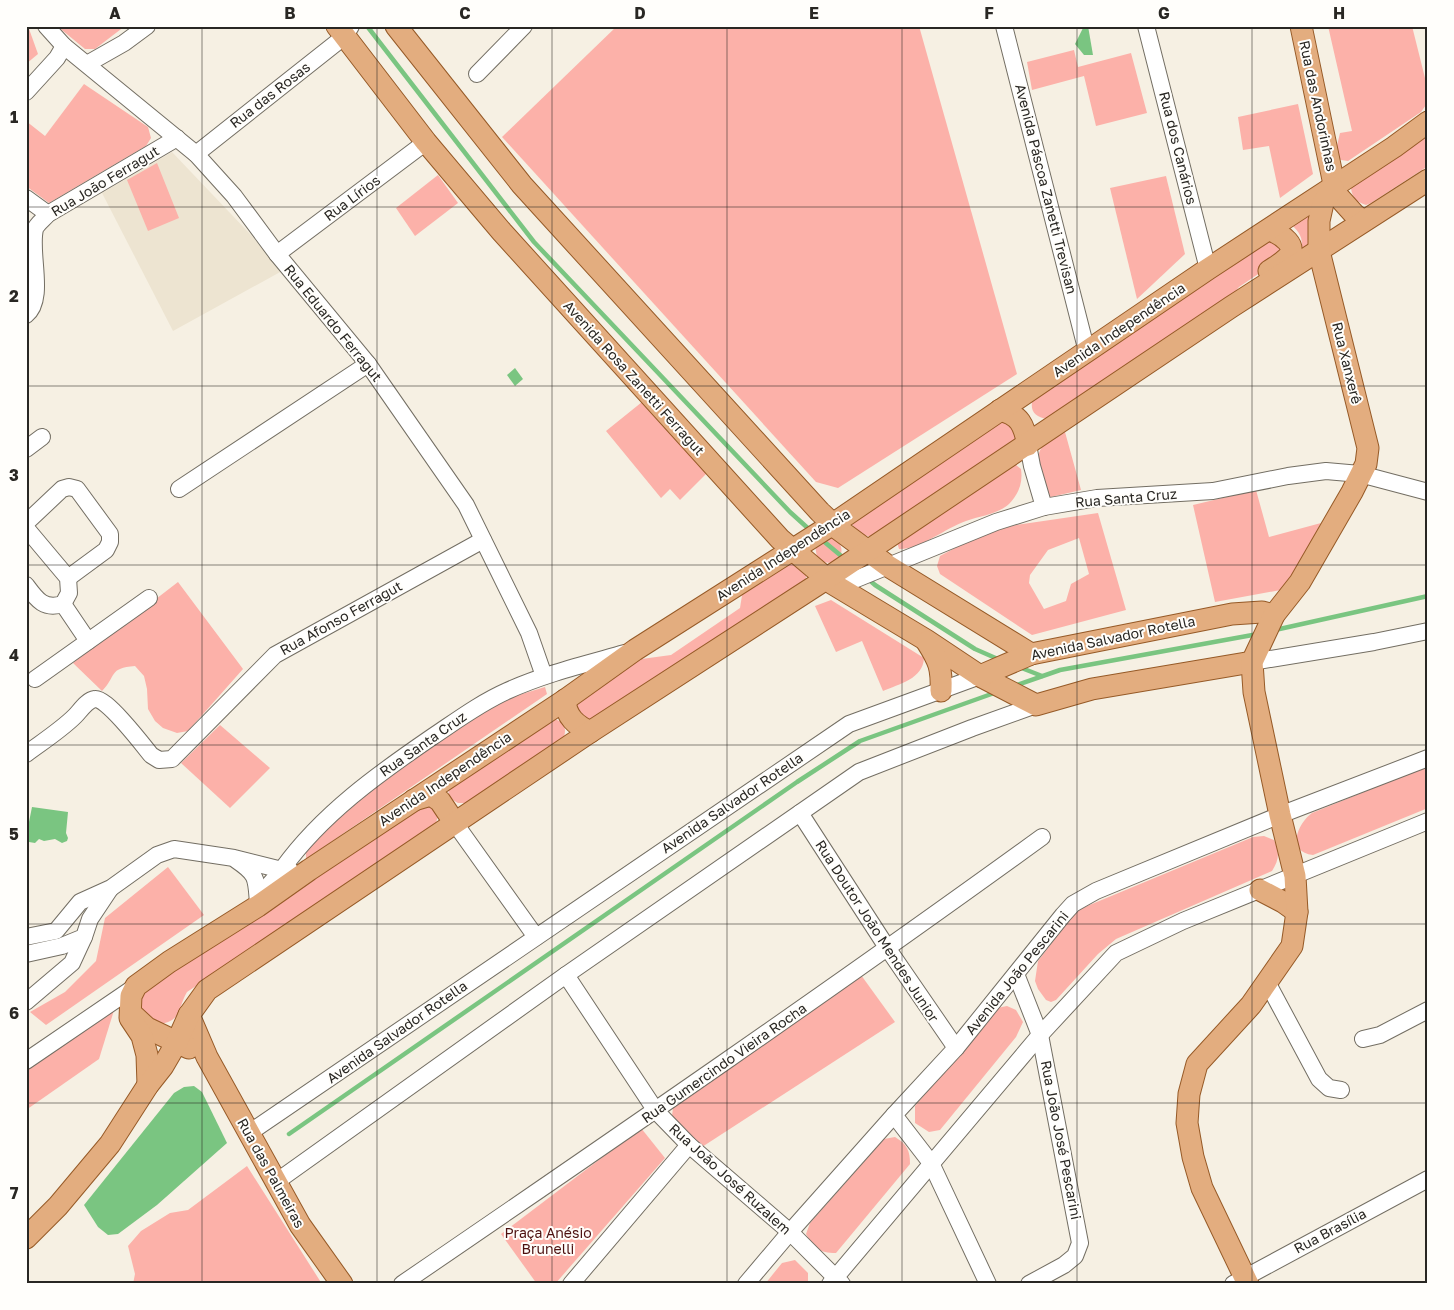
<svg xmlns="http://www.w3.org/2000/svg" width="1454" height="1310" viewBox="0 0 1454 1310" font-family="'Golos Text',sans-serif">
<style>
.built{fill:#ede4d1}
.green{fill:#fcb1a9;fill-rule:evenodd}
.water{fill:#7ac581}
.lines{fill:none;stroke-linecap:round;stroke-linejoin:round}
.stream{stroke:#7ac581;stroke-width:4.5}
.minor-casing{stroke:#736e63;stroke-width:18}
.major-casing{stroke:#965a27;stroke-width:23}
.minor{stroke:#fff;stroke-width:16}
.major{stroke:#e3ad7f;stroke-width:21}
.grid{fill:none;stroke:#292723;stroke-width:1;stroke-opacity:0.55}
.labels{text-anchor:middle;stroke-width:4;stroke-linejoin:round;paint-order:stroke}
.street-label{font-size:14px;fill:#292723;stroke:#fffefb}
.park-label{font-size:14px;fill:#4d100f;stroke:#fffefb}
.neatline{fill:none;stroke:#292723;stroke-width:2}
.grid-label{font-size:16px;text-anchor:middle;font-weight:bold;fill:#292723}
</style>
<rect width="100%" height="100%" fill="#f6f0e3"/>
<polygon class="built" points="172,152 251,235 282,271 173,331 102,193"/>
<g class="green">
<polygon points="26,26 28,26 38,54 26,64"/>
<polygon points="57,26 125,26 95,49 85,49"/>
<polygon points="617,26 919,26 1017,374 838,488 816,482 502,137"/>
<polygon points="1328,26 1412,26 1425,78 1428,80 1428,102 1421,112 1348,161 1341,160 1335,154 1340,133 1352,131"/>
<polygon points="1074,50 1078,67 1131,53 1147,113 1096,126 1084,76 1032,90 1027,62"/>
<polygon points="84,84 148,127 151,138 146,146 49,203 26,186 26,121 45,136"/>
<polygon points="1298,104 1313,174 1280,198 1269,146 1243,150 1238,117"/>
<path d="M1428,131V166L1371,203L1366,205C1356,202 1352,197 1351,188Z"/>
<polygon points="157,163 179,218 148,231 127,180"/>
<polygon points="438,175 458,203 415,236 396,208"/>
<polygon points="1166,176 1185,254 1137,299 1110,188"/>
<path d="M1310,212L1315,243L1301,250C1304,238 1299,232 1291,224Z"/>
<path d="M1274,237L1278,238L1282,258L1239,287L1226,303L1047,419C1035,417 1029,411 1033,398Z"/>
<polygon points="642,402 707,473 680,500 670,489 661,498 606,431"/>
<path d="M999,418L1007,419L1017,438L1014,443L874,536C864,537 857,533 852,524Z"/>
<path d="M1065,432L1081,490L1051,497L1046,495C1043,481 1031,457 1044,445C1049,439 1058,436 1065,432Z"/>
<path d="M1011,464L1016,465L1021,469C1023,482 1019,494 1009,504C998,514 980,516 966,521C945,528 920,550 899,549L897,542Z"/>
<polygon points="1256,490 1269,537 1321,523 1286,589 1215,602 1193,505"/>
<path d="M1098,513L1126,610L1032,635L940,574L937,566L940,556L981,534L1016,525ZM1079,538L1089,574L1071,584L1066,601L1044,609L1029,583L1030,575L1048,550Z"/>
<path d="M830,536C856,549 832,574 817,557L815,546Z"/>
<polygon points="788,559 807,574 805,581 591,720 585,720 575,710 577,699 634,660 671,655 740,608 743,589"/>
<path d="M178,582L243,669L188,731L177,733L163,728L155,721L148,709L147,689L144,676L135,666C108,668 117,676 102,691L73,663Z"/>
<path d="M831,600L924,658C923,679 899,684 883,691L862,641L836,652L815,606Z"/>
<polygon points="545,687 547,694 306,859 306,852 322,833 379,781 502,700"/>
<path d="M555,719C563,722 567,727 564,737L467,803H458C450,799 447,795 449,786Z"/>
<polygon points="220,725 270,768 230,808 181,763"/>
<path d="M1428,766V808L1313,855C1286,852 1297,824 1312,813Z"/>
<path d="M424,802L439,813L435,826L187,992C178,1007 182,1021 160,1024L141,1011L139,1004L144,989Z"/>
<path d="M1264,836L1274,840C1280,853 1279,860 1272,871L1116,939L1098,954L1056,1000L1051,1002L1046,1000L1038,989L1035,981L1038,961L1073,915L1080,909L1253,837Z"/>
<polygon points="168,867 204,915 46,1025 30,1012 65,992 96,961 105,918"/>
<polygon points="861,975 895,1022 702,1147 672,1116 673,1108"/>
<polygon points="1007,1006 1016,1010 1023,1022 1016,1037 940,1130 929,1132 915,1123 915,1106 997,1008"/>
<polygon points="115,1007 99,1059 26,1110 26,1068"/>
<polygon points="641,1128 665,1158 555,1284 537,1284 501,1234"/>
<path d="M895,1137C907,1144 910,1151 910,1164L836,1253C819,1253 814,1248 806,1234L810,1223L884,1139Z"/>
<polygon points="247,1166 322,1284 133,1284 135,1274 128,1246 141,1231 170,1213 188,1210"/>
<polygon points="795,1260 808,1273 808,1284 765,1284 782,1263"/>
</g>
<g class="water">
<polygon points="1088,26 1093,55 1084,55 1075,44 1083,28"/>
<polygon points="515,368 523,379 515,386 507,375"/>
<polygon points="32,807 68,812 66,833 68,838 67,841 62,843 55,839 44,841 39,839 35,843 29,842 26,837"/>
<polygon points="194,1086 202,1092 227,1143 157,1205 118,1234 108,1235 98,1227 84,1205 174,1093 184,1087"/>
</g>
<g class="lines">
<g class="stream">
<polyline points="367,26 534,242 790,512 811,531"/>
<polyline points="821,539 846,560"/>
<polyline points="867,578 875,585 975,649 1000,660"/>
<polyline points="1275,630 1428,596"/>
<polyline points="1019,667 1042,676"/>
<polyline points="1014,686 1060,670 1258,634"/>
<polyline points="289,1134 797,782 860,741 997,692"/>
</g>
<defs>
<g id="minor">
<polyline points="46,26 64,46 196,154 234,196 277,254 368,364 466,505 529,633 544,676"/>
<polyline points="1004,26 1087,352"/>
<polyline points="1146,26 1208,269"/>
<polyline points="87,64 124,43 147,26"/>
<polyline points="477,74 524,26"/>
<polyline points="26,92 57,58 64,46"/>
<polyline points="196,154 345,36 351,26"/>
<polyline points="26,198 48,214"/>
<polyline points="277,254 426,142"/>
<path d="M26,315C46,299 29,253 35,229C37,224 44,219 48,214L177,138"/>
<polyline points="1028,445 1032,466 1044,507"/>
<polyline points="26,449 42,437"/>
<polyline points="179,489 368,364"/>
<polyline points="26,523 62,489 69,487 77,489 110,534 110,542 106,550 68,578"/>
<path d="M26,528L68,578L69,593L63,604C44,610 37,600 26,585"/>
<polyline points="833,584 849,582 996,522 1044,507 1097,498 1213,491 1288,476 1326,471 1360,474 1428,492"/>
<polyline points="63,604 88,641"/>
<polyline points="1252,662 1374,642 1428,631"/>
<polyline points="35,679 149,598"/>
<path d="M26,754C42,742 61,730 75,716C80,711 87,700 95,699C106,697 143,745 151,755L159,760L172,759L275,655L483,540"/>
<polyline points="800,813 888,949 956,1048"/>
<polyline points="454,822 536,937"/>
<path d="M236,860C258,875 256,878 258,904"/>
<path d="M258,906C261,899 264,891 268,886C273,880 279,874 283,868C322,814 378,774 432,737C456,721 480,703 507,691C544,674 586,664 625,653"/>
<polyline points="26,937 56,931 80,902 111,888 157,855 174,849 234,858 282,870 290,870"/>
<polyline points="26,954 62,946 84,937 90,919 110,889"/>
<polyline points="1016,974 1040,1035 1080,1243 1075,1256 1064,1265 1029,1284"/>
<polyline points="566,975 656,1111 689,1145 790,1232 842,1284"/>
<polyline points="1267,982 1319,1079 1329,1088 1341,1090"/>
<polyline points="26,1002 72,963 84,937"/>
<polyline points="1363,1039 1380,1035 1428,1010"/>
<polyline points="26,1061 136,986"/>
<polyline points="894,1115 931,1163 988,1284"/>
<polyline points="249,1133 849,724 980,676"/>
<polyline points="276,1182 566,975 859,772 972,728 1036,705"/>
<path d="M402,1284C617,1137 831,990 1042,837"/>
<polyline points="571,1284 689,1145"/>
<polyline points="746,1284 790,1232 894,1115 956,1048 1063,915 1073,904 1096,891 1280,815 1428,758"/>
<polyline points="830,1284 1040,1035 1116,953 1183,921 1428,821"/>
<polyline points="1233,1284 1428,1179"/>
</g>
<g id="major">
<polyline points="337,26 426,142 502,232 780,539 833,584 926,640 980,676 1036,705 1092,689 1252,662"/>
<polyline points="396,26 522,185 820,512 838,529 888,566 1031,654"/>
<polyline points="1301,26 1336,194 1354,214 1363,221"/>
<path d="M1269,271C1275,267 1281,264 1286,259C1301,246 1280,234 1270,230"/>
<path d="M1000,410C1020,415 1024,425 1028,445"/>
<path d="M927,642C939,661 942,668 941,691"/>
<polyline points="980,676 1031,654 1232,614 1262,612 1274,615"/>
<path d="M565,700C566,717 576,725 590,732"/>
<polyline points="414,800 431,795 440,801 454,822"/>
<polyline points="1260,890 1283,902 1297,912"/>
<polyline points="189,1015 207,1057 300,1225 342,1284"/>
<polyline points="134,1016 147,1028 189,1048"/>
<polyline points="148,1085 147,1055 142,1036 130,1018 131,996 136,986 169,962 258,906 309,870 565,700 635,650 833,524 1208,269 1394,147 1428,122"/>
<polyline points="26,1238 58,1206 110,1144 148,1085 163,1066 177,1042 189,1015 207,990 590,732 826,579 1231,307 1428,180"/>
<polyline points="1248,1284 1202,1188 1193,1157 1187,1123 1189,1094 1197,1064 1251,1005 1292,946 1297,912 1295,876 1280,815 1254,692 1252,662 1274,615 1300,582 1352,492 1366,464 1368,448 1319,251 1319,221 1323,203 1333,188"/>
</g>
</defs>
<use href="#minor" class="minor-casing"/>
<use href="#major" class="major-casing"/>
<use href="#minor" class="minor"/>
<use href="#major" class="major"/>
</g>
<path class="grid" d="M202,26V1284M377,26V1284M552,26V1284M727,26V1284M902,26V1284M1077,26V1284M1252,26V1284M26,207H1428M26,386H1428M26,565H1428M26,745H1428M26,924H1428M26,1103H1428"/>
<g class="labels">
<g class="street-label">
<text transform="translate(270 95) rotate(-38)" y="5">Rua das Rosas</text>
<text transform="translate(1318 106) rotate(78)" y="5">Rua das Andorinhas</text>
<text transform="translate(1178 148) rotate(76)" y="5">Rua dos Canários</text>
<text transform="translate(105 181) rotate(-31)" y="5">Rua João Ferragut</text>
<text transform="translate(1046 189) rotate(76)" y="5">Avenida Páscoa Zanetti Trevisan</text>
<text transform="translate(352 198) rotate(-37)" y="5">Rua Lírios</text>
<text transform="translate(333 323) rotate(51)" y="5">Rua Eduardo Ferragut</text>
<text transform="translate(1119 330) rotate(-34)" y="5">Avenida Independência</text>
<text transform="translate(1347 363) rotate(76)" y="5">Rua Xanxerê</text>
<text transform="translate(634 378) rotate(48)" y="5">Avenida Rosa Zanetti Ferragut</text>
<text transform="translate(1126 498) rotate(-5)" y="5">Rua Santa Cruz</text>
<text transform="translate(783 555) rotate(-33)" y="5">Avenida Independência</text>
<text transform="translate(341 618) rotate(-29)" y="5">Rua Afonso Ferragut</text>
<text transform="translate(1113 638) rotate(-12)" y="5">Avenida Salvador Rotella</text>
<text transform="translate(423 744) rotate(-35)" y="5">Rua Santa Cruz</text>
<text transform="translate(445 779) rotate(-34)" y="5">Avenida Independência</text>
<text transform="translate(732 803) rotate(-34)" y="5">Avenida Salvador Rotella</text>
<text transform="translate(877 931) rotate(57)" y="5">Rua Doutor João Mendes Junior</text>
<text transform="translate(1017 973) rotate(-51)" y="5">Avenida João Pescarini</text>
<text transform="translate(397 1032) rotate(-35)" y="5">Avenida Salvador Rotella</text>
<text transform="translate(724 1063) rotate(-35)" y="5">Rua Gumercindo Vieira Rocha</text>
<text transform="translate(1061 1140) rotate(79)" y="5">Rua João José Pescarini</text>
<text transform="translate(271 1173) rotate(61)" y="5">Rua das Palmeiras</text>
<text transform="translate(730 1179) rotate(42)" y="5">Rua João José Ruzalem</text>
<text transform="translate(1330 1231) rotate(-28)" y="5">Rua Brasília</text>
</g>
<g class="park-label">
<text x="548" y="1238">Praça Anésio<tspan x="548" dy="16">Brunelli</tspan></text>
</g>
</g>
<rect width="1454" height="1310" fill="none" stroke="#fffefb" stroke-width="55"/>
<rect x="28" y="28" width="1398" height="1254" class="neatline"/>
<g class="grid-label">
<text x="115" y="19">A</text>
<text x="290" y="19">B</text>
<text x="465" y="19">C</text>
<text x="640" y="19">D</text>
<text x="814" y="19">E</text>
<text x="989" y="19">F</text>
<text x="1164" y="19">G</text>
<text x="1339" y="19">H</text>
<text x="14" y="123">1</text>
<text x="14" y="302">2</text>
<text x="14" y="481">3</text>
<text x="14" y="661">4</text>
<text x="14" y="840">5</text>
<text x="14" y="1019">6</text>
<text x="14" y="1199">7</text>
</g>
</svg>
